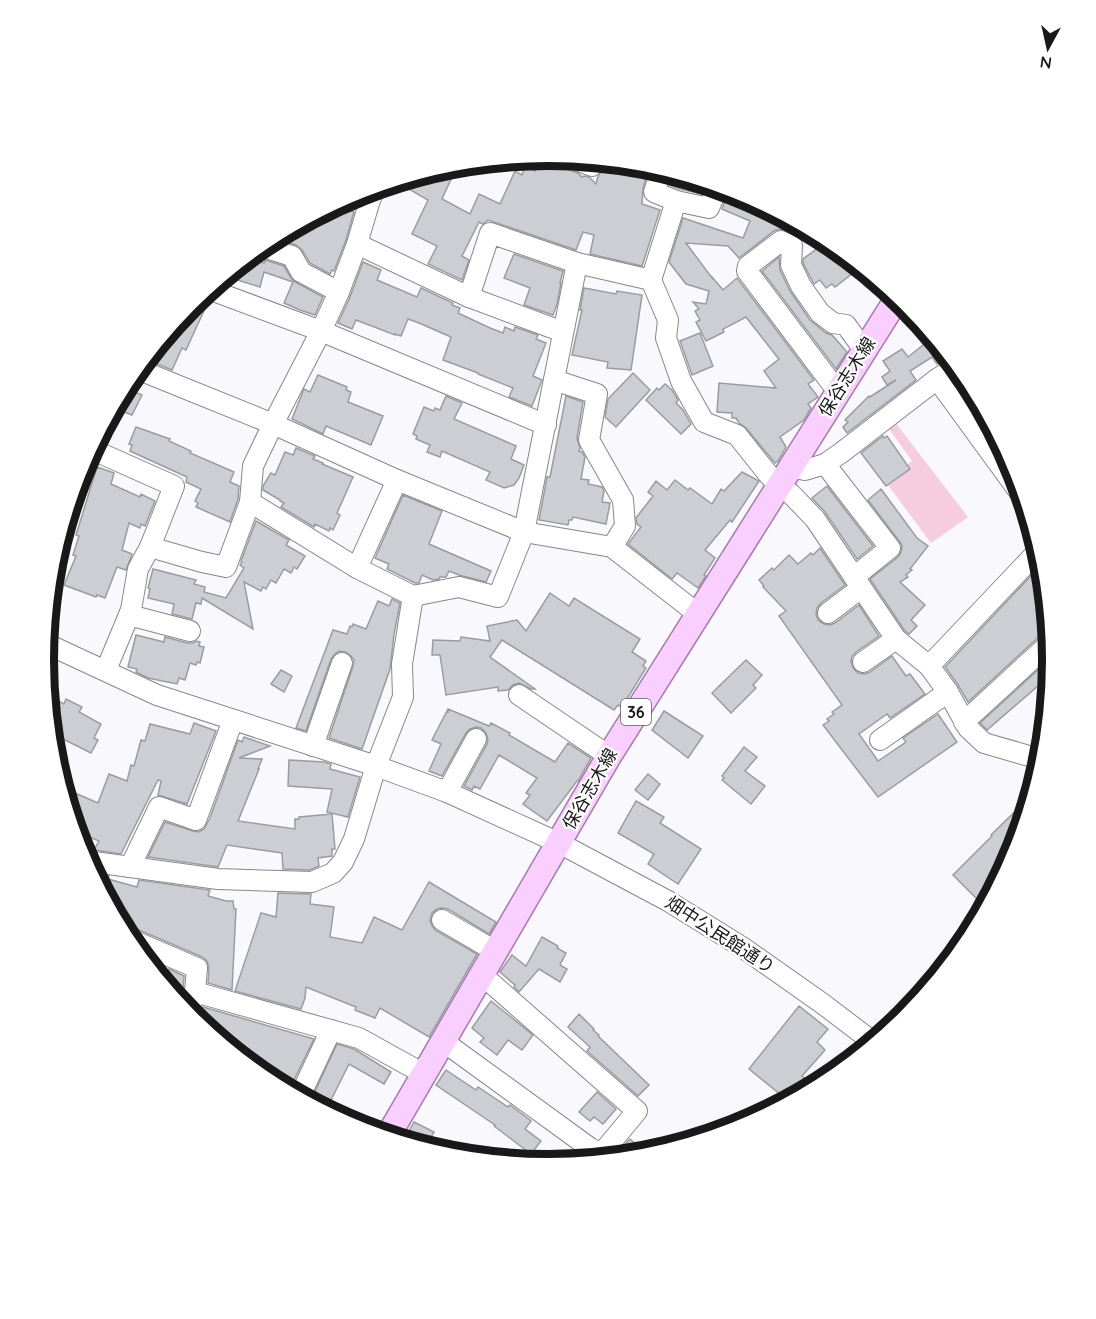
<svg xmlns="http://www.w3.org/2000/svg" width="1096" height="1319" viewBox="0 0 1096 1319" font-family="Quicksand,'Noto Sans JP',sans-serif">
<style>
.green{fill:#f5cdde}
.building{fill:#ccced3;stroke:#9a9ca0;stroke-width:1.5}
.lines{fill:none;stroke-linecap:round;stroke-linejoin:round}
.minor-casing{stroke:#88878b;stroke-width:22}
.major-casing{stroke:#a77aaf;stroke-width:27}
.minor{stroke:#fff;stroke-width:20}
.major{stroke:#f8cfff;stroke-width:24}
.labels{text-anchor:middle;stroke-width:4.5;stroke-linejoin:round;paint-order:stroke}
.shield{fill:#fff;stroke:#5e5e5f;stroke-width:1.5}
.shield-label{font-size:16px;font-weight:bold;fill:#19191a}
.street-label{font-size:18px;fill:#19191a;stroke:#fff}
.rim{fill:none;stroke:#19191a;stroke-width:8}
</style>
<rect width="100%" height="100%" fill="#f8f8fd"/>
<polygon class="green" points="894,421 968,517 931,543 885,481 912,461 887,426"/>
<g class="building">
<polygon points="546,157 550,160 551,158 555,161 556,160 559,165 563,168 578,173 582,177 584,176 589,177 596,184 598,176 603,170 606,161 650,166 643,188 642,204 660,210 642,266 590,254 594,235 583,232 576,250 488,220 483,224 479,222 462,256 469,260 462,280 428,264 437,246 412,234 428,200 395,181 450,165 458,164 442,199 470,214 479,194 500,204 515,171 522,175 525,166 535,171"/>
<polygon points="673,173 706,183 702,194 680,189 669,185"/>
<polygon points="729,190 741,194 793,221 783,230 779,229 774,231 739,258 728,246 686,243 712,278 712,277 723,290 737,278 814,380 808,384 818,397 808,404 811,408 804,420 780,437 786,447 778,461 775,463 746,428 739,423 736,418 732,418 732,413 717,412 719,383 776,388 764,371 779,359 778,358 746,317 723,329 724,332 706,341 696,322 700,320 695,311 699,309 693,302 706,304 709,291 686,284 669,262 683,218 743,238 750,221 722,209"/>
<polygon points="335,204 354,212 346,240 334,271 332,270 330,274 310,263 302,250 296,245 274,238"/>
<polygon points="829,240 854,261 848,266 853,273 835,287 832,284 826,288 820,280 814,284 803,263 803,259"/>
<polygon points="514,254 563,271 560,283 561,283 557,304 553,315 524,305 530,288 504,278"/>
<polygon points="779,257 780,270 790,291 810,320 826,333 832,335 847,352 836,369 762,271"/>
<polygon points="252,259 264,263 265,260 284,266 291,278 295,282 323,297 315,315 300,310 284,303 293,282 264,272 260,287 224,276 243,261 251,264"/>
<polygon points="363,262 381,270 377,280 417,297 421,288 453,303 452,305 460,308 458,313 490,328 503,333 505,327 514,331 515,327 538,335 536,339 546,343 533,376 542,380 532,406 509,397 513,388 478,374 478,373 443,360 451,337 419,323 408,319 401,336 395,334 395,335 356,320 352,329 338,323 350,297"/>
<polygon points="584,288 616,294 617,291 642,295 631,370 607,368 608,362 572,355 582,310 580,310"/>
<polygon points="199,297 208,302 186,350 182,348 172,370 145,359 192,303"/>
<polygon points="700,333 713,366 692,375 680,341"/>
<polygon points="933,337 949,357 937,364 932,357 910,371 916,380 847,433 843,427 848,422 845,420 869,396 870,397 896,380 887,385 882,377 890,371 883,361 902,349 908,357"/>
<polygon points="633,373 650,390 616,427 605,417 608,399"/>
<polygon points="318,375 347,387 346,390 351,392 348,402 383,416 371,445 326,426 323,434 292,419 304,389 310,392"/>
<polygon points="968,380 990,421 985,424 958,387"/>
<polygon points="665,384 672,390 678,400 676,403 683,410 691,424 681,434 646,400 657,388 659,390"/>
<polygon points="124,388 142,395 132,415 114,408"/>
<polygon points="446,396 462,403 454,419 516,446 511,459 524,465 519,478 514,485 504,488 486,480 490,472 442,451 440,457 427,452 430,445 416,439 417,436 413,434 424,407 434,411 435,408 440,410"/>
<polygon points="566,396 583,402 577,438 580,448 579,451 582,452 585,457 581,479 589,480 588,484 602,487 604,491 602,502 610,503 606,524 573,517 572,520 569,520 568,525 539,520 547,477 550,477"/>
<polygon points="136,427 170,439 169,441 191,451 190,453 234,472 230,482 239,486 238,499 230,522 196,507 198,503 195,501 201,489 186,482 187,477 130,451 132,445 129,444"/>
<polygon points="883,436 884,438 887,436 910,469 886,486 861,453"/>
<polygon points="296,448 315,456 313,459 323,463 322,464 353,477 337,513 340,515 333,530 330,528 329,531 315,524 314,527 281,507 284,503 280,501 280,500 263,490 263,486 271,473 275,475 285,452 293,455"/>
<polygon points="97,467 114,473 111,484 140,497 141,494 155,501 145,526 141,524 140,528 129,523 122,550 132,554 131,557 126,570 117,567 105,598 97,595 96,597 64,585 76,556 73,555 79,536 76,535"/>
<polygon points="742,472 759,481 732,522 730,520 705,550 715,558 704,575 706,576 698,588 677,573 672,579 628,544 641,527 637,524 636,518 653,496 648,492 656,481 667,490 675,480 688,490 690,488 712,504 721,489 724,491"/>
<polygon points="827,486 873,546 857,559 825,512 812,498"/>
<polygon points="881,489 917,538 928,546 910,569 912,570 906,575 908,577 900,582 925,605 911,620 917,626 909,634 905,631 870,579 898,557 901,552 902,546 899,541 868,500"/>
<polygon points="403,495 442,511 429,544 491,571 486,582 459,575 449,571 446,577 440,577 439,579 433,580 422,575 419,583 415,583 387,569 389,564 375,558"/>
<polygon points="256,521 289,540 286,545 305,556 297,569 294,567 291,573 284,569 276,583 271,580 266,589 263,587 261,591 244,582 253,629 202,598 201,604 196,603 192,619 172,614 174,604 148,598 150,589 148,588 153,569 196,580 194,584 205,587 204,592 226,598 244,568 240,565 242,562 241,561"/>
<polygon points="820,548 845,585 821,603 817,608 816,614 818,620 824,624 830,625 835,623 859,605 879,636 856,652 852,656 851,662 854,669 858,673 865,674 870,672 892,656 906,676 910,674 925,694 890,718 887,714 859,734 878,761 906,742 903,738 938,714 957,742 878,797 823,725 829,721 827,719 834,714 832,712 842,705 779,616 786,611 763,587 764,586 759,580 772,568 774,570 789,555 798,564 811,553 813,555"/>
<polygon points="1043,563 1050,630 1043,633 968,702 958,685 945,667"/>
<polygon points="550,593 569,606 574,598 640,639 632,652 646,661 643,666 646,668 622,707 618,705 614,710 502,640 490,657 535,689 531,689 519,683 513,685 508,690 498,691 498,687 446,695 440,655 432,655 433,640 460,641 461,637 490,641 487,626 517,620 526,631"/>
<polygon points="392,599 400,603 394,634 390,669 362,749 329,738 353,666 354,660 351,656 345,652 339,651 335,654 331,659 306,731 296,728 333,630 347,634 350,626 352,627 353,624 366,629 378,601 389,606"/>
<polygon points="136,635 164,642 165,637 187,643 193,643 196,641 200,642 199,646 204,647 200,663 197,662 196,665 190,663 185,680 179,678 177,684 148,678 136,672 137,669 128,667"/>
<polygon points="1052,657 1051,677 1039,687 1038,686 987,730 980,723"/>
<polygon points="746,660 762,675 753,685 756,688 731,713 712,693"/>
<polygon points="281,670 292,676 284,692 271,684"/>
<polygon points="47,695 64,704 66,699 82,707 79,712 101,724 94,738 98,740 91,753 51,733"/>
<polygon points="448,709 489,726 491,723 510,733 509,735 555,762 568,743 591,758 578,781 577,781 547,821 523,804 530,795 526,793 537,778 499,755 480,789 474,786 472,790 464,786 487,744 488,739 486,733 481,728 476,727 470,729 466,733 442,776 429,771 441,744 432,740 447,711 448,712"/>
<polygon points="664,711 703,736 688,758 652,730"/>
<polygon points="194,723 216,731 187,804 158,795 161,781 158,780 121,854 94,850 99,841 75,831 69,808 75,793 98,803 109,774 127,781 131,765 134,766 141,740 145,741 150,724 190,734"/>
<polygon points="244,737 270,746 239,758 262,759 258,769 259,769 238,821 295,829 295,819 299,819 299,817 332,814 335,849 332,849 332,856 318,858 319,866 310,870 283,869 282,853 227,845 218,867 148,857 165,822 193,831 199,832 204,829 210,818 238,740 242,742"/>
<polygon points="744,747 757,757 745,771 765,786 751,804 722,780 724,778 722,776"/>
<polygon points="289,760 324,762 331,764 330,769 360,777 348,817 327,812 332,789 288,786"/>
<polygon points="648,774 660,784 648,800 635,790"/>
<polygon points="1032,795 1014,853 985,907 953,875 992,836 991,835"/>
<polygon points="636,801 664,817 660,823 701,849 678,884 648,864 654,854 618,833"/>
<polygon points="101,875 109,876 108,879 137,887 139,880 210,890 208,896 226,901 233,901 234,909 236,909 232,990 208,983 209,968 207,961 202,957 132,927 126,926 122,927 96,879"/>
<polygon points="429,882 496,922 489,934 448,909 441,908 437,909 432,913 430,921 432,926 435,930 477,954 429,1037 380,1008 375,1018 355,1010 356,1007 306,987 305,998 301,1009 235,991 261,913 276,917 278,893 311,894 310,904 334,907 330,937 362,943 374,917 402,930"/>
<polygon points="542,937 558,946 557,948 566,953 560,965 567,969 560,982 539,969 519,992 514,987 515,985 500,972 512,955 526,966"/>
<polygon points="169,969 184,976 183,989 180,999 176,998 165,984"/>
<polygon points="491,1001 533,1035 522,1050 508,1040 497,1055 480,1042 484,1038 472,1028"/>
<polygon points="799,1006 828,1029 817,1042 825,1050 802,1076 815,1086 790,1099 786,1099 749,1069"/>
<polygon points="203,1007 314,1039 289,1090 267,1079 237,1054 240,1046 220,1040 196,1020"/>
<polygon points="579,1014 594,1029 593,1030 599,1035 598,1036 649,1085 638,1096 587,1051 590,1047 568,1027"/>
<polygon points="337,1044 354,1049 391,1072 384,1084 349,1064 326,1110 310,1102"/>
<polygon points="446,1070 476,1090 478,1087 508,1107 510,1105 531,1121 525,1129 541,1141 531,1154 494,1126 495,1125 436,1085"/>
<polygon points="597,1092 616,1109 603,1124 594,1117 590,1121 579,1112"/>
<polygon points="414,1122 434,1132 427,1144 408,1133"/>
<polygon points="630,1139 646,1154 622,1157 619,1151"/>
</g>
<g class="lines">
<defs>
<g id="minor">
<polyline points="568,157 592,166 594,160"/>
<polyline points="662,169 654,192 676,201 709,208 718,186"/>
<polyline points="357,244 469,297 563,332"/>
<polyline points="260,246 292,256 301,272 339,292"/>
<polyline points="651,280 676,201"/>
<polyline points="208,289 321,331 546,425"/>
<polyline points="469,297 490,233 577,263 651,280 668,320 666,338 681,381 704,422 737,435 768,474 779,486 791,494 815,519 896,639 929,666 948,692 968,728 984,743 1029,756 1042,761"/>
<polyline points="137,369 273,424 397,480 524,532 612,547 698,614"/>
<polyline points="937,379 1023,497"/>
<polyline points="554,380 597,394 589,440 623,500 625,526 612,547"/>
<polyline points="838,392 747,271 748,266 781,241 792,246 791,265 801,286 820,313 833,323 846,325 864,350"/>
<polyline points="91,449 174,486 150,547"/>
<polyline points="825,464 890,548 854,577"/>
<polyline points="791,467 805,470 825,464 841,453 937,379 957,366"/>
<polyline points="76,487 84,463"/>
<polyline points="250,502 357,568 413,596 459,587 498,597 524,532 577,263"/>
<polyline points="357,568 397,480"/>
<polyline points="828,613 861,588"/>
<polyline points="129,615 190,631"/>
<polyline points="45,643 157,695 376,766 447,792 559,843 668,901 742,947 823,1004 873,1042"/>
<polyline points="863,662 896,639"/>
<polyline points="929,666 1039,550"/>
<polyline points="106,670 131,610 138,569 150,547 202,562 226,567 250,502 253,466 273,424 321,331 339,292 357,244 370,200 376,187"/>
<polyline points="519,695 609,756"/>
<polyline points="964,722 1051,642"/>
<polyline points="880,740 948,692"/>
<polyline points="313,746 342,663"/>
<polyline points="447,792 476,739"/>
<polyline points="130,867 159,807 196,820 233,720"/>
<polyline points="91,869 94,862 218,879 312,882 333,873 343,862 354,839 376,766 403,697 402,664 413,596"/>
<polyline points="442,920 495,951"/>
<polyline points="127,938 197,968 195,992 188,1012"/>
<polyline points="482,975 637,1111 597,1159"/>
<polyline points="195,992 359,1038 424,1074"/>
<polyline points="444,1042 590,1148 610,1158"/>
<polyline points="300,1096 331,1030"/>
</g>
<polyline id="major" points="388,1136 609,756 898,297"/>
</defs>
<use href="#minor" class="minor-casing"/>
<use href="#major" class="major-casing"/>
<use href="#minor" class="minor"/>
<use href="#major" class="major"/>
</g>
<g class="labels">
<rect class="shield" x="621" y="699" width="30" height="26" rx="4.5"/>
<g class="shield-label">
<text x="636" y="718">36</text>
</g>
<g class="street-label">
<text transform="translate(847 377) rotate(-58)" y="6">保谷志木線</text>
<text transform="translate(590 789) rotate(-60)" y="6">保谷志木線</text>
<text transform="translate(720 935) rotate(33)" y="6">畑中公民館通り</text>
</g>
</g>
<path d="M0 0H1096V1319H0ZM54 660a494 494 0 1 1 988 0a494 494 0 1 1-988 0Z" fill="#fff" fill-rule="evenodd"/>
<path class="rim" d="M54 660a494 494 0 1 1 988 0a494 494 0 1 1-988 0Z"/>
<g transform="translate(1048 48) rotate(188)" stroke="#ffffff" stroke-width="4.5" paint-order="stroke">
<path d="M0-4.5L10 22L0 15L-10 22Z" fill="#19191a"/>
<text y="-9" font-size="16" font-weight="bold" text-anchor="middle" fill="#19191a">N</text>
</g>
</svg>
